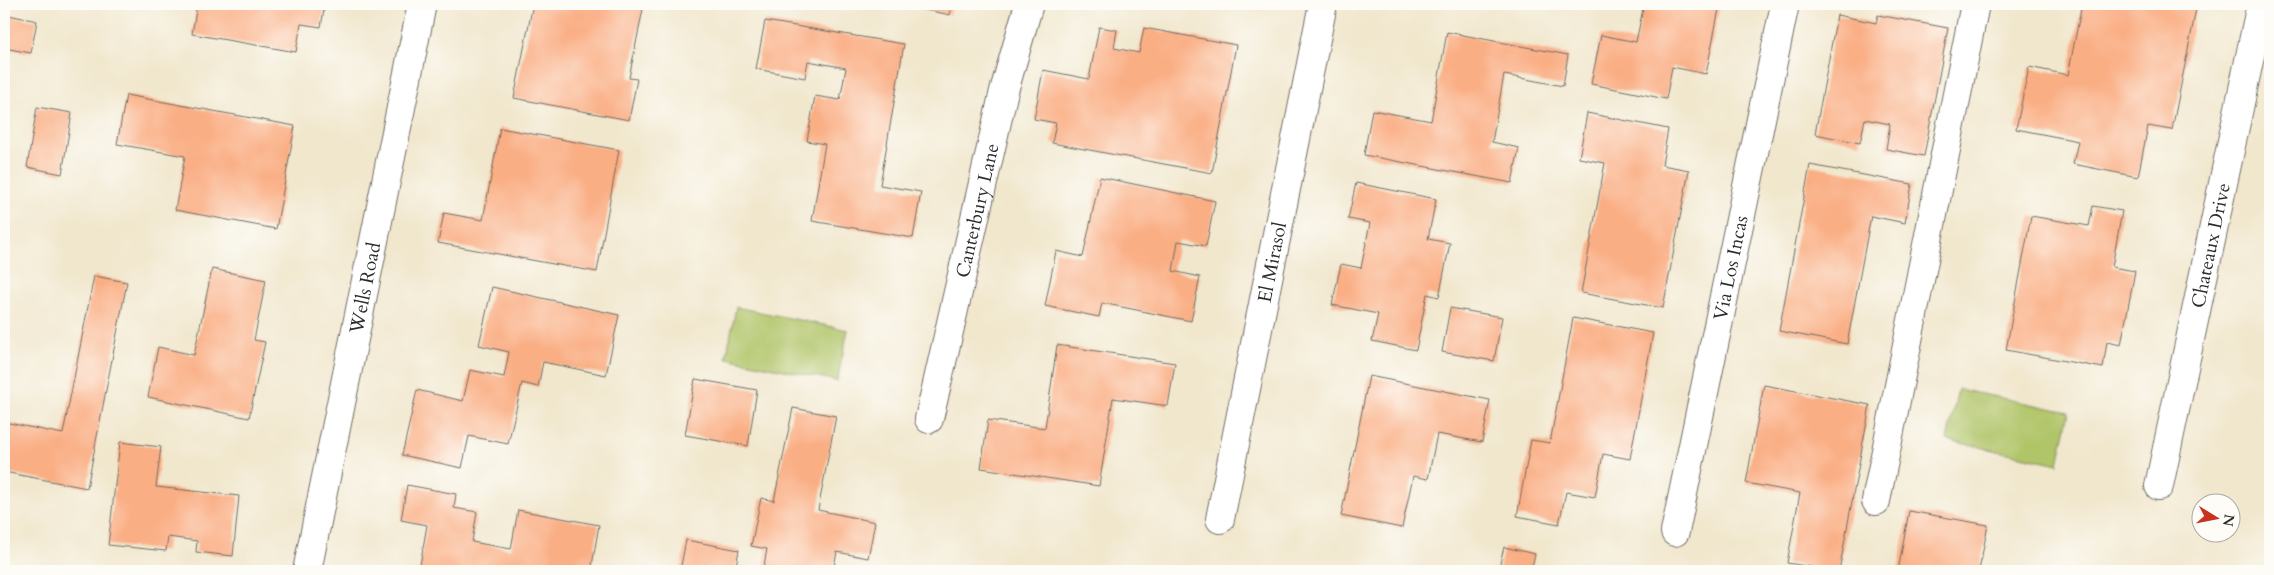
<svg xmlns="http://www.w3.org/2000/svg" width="2274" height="575" viewBox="0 0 2274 575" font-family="Cardo,serif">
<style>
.green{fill:#b0c468;stroke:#6e784a}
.building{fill:#faae84}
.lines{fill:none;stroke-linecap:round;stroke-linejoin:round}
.minor-casing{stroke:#706d64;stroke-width:30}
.minor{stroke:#fff;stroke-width:28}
.labels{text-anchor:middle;stroke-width:4;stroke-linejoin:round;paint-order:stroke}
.street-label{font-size:19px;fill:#2b2b2b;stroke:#fdfcf7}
</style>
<rect width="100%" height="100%" fill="#fdfcf7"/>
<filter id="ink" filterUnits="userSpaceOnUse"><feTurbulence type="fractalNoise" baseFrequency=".02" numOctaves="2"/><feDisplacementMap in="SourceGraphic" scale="10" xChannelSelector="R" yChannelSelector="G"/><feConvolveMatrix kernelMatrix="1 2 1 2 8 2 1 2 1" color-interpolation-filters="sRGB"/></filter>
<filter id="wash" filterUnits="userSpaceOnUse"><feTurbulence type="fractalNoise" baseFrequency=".0096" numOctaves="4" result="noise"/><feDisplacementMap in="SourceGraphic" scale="20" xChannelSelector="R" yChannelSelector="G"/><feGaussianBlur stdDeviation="1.12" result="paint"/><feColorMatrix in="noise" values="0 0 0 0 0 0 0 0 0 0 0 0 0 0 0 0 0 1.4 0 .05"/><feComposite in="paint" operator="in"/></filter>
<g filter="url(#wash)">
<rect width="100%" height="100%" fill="#f1e7cd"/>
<g class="green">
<polygon points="736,307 848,330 837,381 726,358"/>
<polygon points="1958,389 2069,412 2058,464 1947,440"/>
</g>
<g id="blocks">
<g class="building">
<polygon points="197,4 325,4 321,27 301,24 296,52 192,34"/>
<polygon points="533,4 644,4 629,78 637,79 629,120 514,98"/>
<polygon points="898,4 952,4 950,15"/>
<polygon points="1644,4 1720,4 1706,74 1672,67 1666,99 1591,84 1601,35 1636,42"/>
<polygon points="2082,4 2197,4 2172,130 2148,126 2138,177 2073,164 2078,141 2016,129 2029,67 2068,75"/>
<polygon points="4,14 37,21 31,53 4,48"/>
<polygon points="1837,15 1876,23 1878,15 1948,28 1924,156 1886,149 1890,124 1865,119 1860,143 1815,134"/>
<polygon points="765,21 904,44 880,185 921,192 913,238 812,221 825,144 807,141 815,96 840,100 846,68 808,61 805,78 756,69"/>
<polygon points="1099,27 1117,30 1114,48 1139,53 1144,28 1236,45 1212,173 1052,143 1056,123 1034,119 1043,70 1089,79"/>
<polygon points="1447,32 1568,55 1563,86 1504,75 1492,142 1519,148 1512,183 1364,155 1372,110 1431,121"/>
<polygon points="126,95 295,126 276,229 175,210 185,156 117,144"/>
<polygon points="37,107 72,113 62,174 27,167"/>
<polygon points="1587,113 1668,129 1662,165 1689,170 1663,308 1581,293 1605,163 1579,158"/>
<polygon points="500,128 619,150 597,272 438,243 444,213 483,220"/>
<polygon points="1810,165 1912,184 1905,223 1871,216 1847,344 1779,331"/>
<polygon points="1100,177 1215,201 1206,246 1178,241 1173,271 1200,277 1191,321 1102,303 1099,317 1045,306 1056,251 1083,257"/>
<polygon points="1356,183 1436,199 1428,239 1450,243 1439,297 1427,294 1416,350 1372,341 1378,314 1332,305 1341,264 1361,268 1370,223 1348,219"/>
<polygon points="2093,206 2122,211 2112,267 2135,271 2121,345 2107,342 2103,368 2006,350 2031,216 2089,226"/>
<polygon points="212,269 266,280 254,340 265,342 249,418 148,397 158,347 194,355"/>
<polygon points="94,276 127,282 87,488 4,472 4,422 63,434"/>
<polygon points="492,287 619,315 606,375 543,362 538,387 522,383 508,444 469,436 462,468 402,455 417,390 463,401 470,370 504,377 509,352 479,345"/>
<polygon points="1450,308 1502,317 1494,361 1442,352"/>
<polygon points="1573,318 1653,333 1630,459 1603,454 1595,497 1566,492 1559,524 1517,516 1531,440 1550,443"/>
<polygon points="1057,345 1175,363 1168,406 1113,398 1099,486 981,468 988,420 1045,428"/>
<polygon points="1369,376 1490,400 1482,442 1437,434 1428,479 1413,476 1402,528 1341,516"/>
<polygon points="695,379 757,390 748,446 685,435"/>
<polygon points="1764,385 1870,405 1839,571 1787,563 1800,493 1746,483"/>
<polygon points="793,408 836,416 818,510 875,522 868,558 837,552 833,571 763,571 767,549 751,546 761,498 774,501"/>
<polygon points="120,442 161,447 156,487 239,496 233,556 196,552 197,541 168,537 166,551 108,545"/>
<polygon points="407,485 456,494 454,508 477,512 472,542 511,549 518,510 599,525 591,571 419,571 427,525 401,520"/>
<polygon points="1909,511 1988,525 1979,571 1898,571"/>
<polygon points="686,540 739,550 735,571 680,571"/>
<polygon points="1504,547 1535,554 1531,571 1498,571"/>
</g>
</g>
</g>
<g filter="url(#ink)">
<use href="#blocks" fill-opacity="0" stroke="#706d64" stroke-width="1"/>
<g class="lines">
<defs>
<g id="minor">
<path id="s1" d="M929,419L1004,91L1029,4"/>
<path id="s2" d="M2159,486L2261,4"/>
<polyline points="1876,501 1975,4"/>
<path id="s3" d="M1220,519L1323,4"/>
<path id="s4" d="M1675,532L1785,4"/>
<path id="s5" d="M307,571L422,4"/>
</g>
</defs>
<use href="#minor" class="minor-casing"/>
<use href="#minor" class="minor"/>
</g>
</g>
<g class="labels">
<g class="street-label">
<text dy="7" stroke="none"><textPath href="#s1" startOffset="214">Canterbury Lane</textPath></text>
<text dy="7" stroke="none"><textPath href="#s2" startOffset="246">Chateaux Drive</textPath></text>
<text dy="7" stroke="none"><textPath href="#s3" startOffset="262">El Mirasol</textPath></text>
<text dy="7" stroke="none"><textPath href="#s4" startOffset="270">Via Los Incas</textPath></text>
<text dy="7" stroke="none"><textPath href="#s5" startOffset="289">Wells Road</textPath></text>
</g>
</g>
<rect width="2274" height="575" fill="none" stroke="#fdfcf7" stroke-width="20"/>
<g transform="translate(2216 518) rotate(100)"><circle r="24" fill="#fdfcf7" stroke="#a9a8a5"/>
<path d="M0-4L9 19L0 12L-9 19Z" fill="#c8321e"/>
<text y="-8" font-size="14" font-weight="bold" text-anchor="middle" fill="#2b2b2b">N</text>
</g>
</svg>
